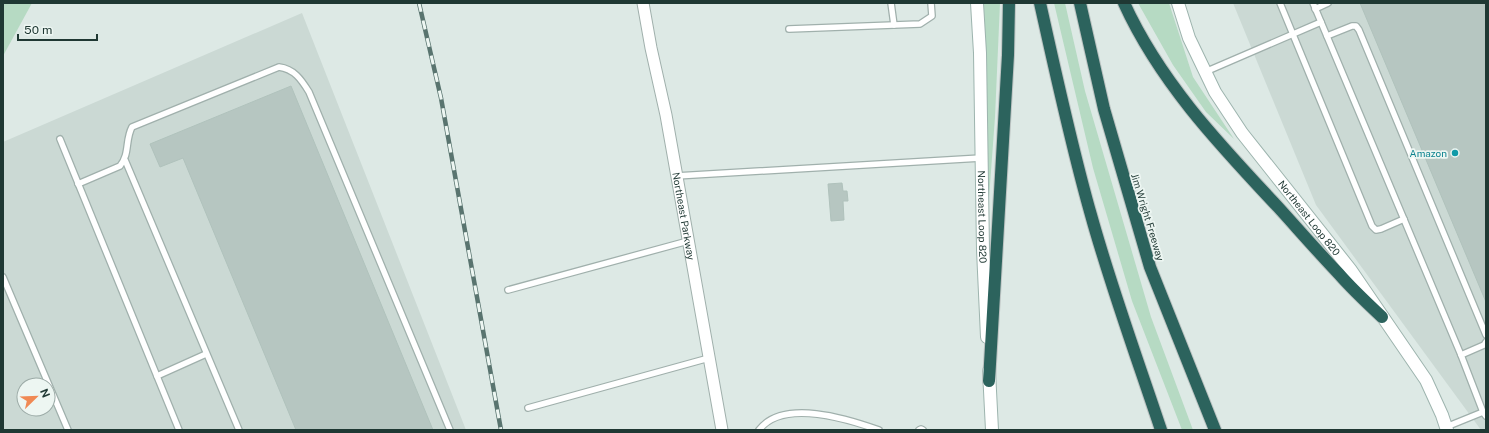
<svg xmlns="http://www.w3.org/2000/svg" width="1489" height="433" viewBox="0 0 1489 433" font-family="'Public Sans',sans-serif">
<style>
.built{fill:#cbd9d4;fill-rule:evenodd}
.green{fill:#b6dac3}
.building{fill:#b6c6c1;stroke:#b0c2bc}
.lines{fill:none;stroke-linecap:round;stroke-linejoin:round}
.lane-casing{stroke:#a0b0ac;stroke-width:8}
.street-casing{stroke:#a0b0ac;stroke-width:13}
.secondary-casing{stroke:#9db4ae;stroke-width:14}
.highway-casing{stroke:#bcc3c2;stroke-width:14}
.lane{stroke:#fff;stroke-width:5.5}
.street{stroke:#fff;stroke-width:11}
.secondary{stroke:#fff;stroke-width:12}
.highway{stroke:#2c635d;stroke-width:12}
.rail-casing{stroke:#59746f;stroke-width:4.5}
.rail{stroke:#edf6f2;stroke-width:3;stroke-dasharray:9;stroke-linecap:butt}
.culture-dot{fill:#0f9aa8;stroke:#edf6f2;stroke-width:1.5}
.labels{text-anchor:middle;stroke-width:3.5;stroke-linejoin:round;paint-order:stroke}
.culture-label{font-size:10px;fill:#0d838f;stroke:#edf6f2;text-anchor:end}
.street-label{font-size:10px;fill:#1f3833;stroke:#edf6f2}
</style>
<rect width="100%" height="100%" fill="#dde9e5"/>
<g class="built">
<polygon points="1233,3 1486,3 1486,430 1481,430 1316,205"/>
<path d="M302,13L466,430H3V142ZM24,385H48V409H24Z"/>
</g>
<g class="green">
<polygon points="3,3 32,3 3,56"/>
<polygon points="984,3 1000,3 995,117 989,198"/>
<polygon points="1054,3 1065,3 1085,91 1151,317 1193,430 1182,430 1132,301 1093,168"/>
<polygon points="1138,3 1169,3 1193,77 1234,139 1206,112 1173,65"/>
</g>
<g class="building">
<polygon points="1360,3 1486,3 1486,302"/>
<polygon points="291,86 433,430 296,430 183,158 160,167 150,144"/>
<polygon points="842,183 843,191 847,191 848,201 843,201 844,220 831,221 828,184"/>
</g>
<g class="lines">
<defs>
<g id="lane">
<polyline points="891,3 894,25"/>
<polyline points="1280,3 1372,226 1376,230 1381,229 1404,219"/>
<polyline points="1313,3 1321,22"/>
<polyline points="1315,9 1328,3"/>
<polyline points="789,29 920,24 932,16 931,3"/>
<polyline points="1327,36 1352,26 1356,26 1359,30 1486,335"/>
<polyline points="1205,72 1321,22 1461,355 1483,412 1486,416"/>
<polyline points="60,139 179,430"/>
<polyline points="125,160 239,430"/>
<polyline points="676,176 981,158"/>
<path d="M78,184L120,166C130,154 125,140 132,127L279,67C294,69 301,79 309,92L450,430"/>
<polyline points="3,277 68,430"/>
<polyline points="508,290 688,241"/>
<polyline points="1461,355 1484,345 1486,342"/>
<polyline points="157,376 206,354"/>
<polyline points="528,408 709,358"/>
<polyline points="1446,427 1483,412"/>
<path d="M759,430C783,398 848,419 879,430"/>
<polyline points="919,430 921,429 923,430"/>
</g>
<g id="street">
<path id="s1" d="M643,3L651,48L666,115L722,430"/>
</g>
<g id="secondary">
<path id="s2" d="M977,3L980,53L983,250L987,337"/>
<path id="s3" d="M1178,3L1189,38L1215,92L1242,133L1350,269L1426,380L1442,415L1447,430"/>
<polyline points="989,371 992,430"/>
</g>
<g id="highway">
<path d="M1040,3C1056,74 1071,145 1091,215C1111,287 1137,358 1161,430"/>
<polyline points="1080,3 1104,109 1150,267 1215,430"/>
<path d="M1124,3C1160,82 1219,144 1278,207C1298,229 1318,252 1339,274C1352,289 1367,303 1382,317"/>
<polyline points="989,381 1008,55 1009,3"/>
</g>
</defs>
<use href="#lane" class="lane-casing"/>
<use href="#street" class="street-casing"/>
<use href="#secondary" class="secondary-casing"/>
<use href="#highway" class="highway-casing"/>
<use href="#lane" class="lane"/>
<use href="#street" class="street"/>
<use href="#secondary" class="secondary"/>
<use href="#highway" class="highway"/>
<defs>
<polyline id="rail" points="419,3 441,98 501,430"/>
</defs>
<use href="#rail" class="rail-casing"/>
<use href="#rail" class="rail"/>
</g>
<circle class="culture-dot" cx="1455" cy="153" r="4"/>
<g class="labels">
<g class="culture-label">
<text x="1447" y="157">Amazon</text>
</g>
<g class="street-label">
<text dy="4" stroke="none"><textPath href="#s1" startOffset="217">Northeast Parkway</textPath></text>
<text dy="4" stroke="none"><textPath href="#s2" startOffset="214">Northeast Loop 820</textPath></text>
<text transform="translate(1148 217) rotate(73)" y="4">Jim Wright Freeway</text>
<text dy="4" stroke="none"><textPath href="#s3" startOffset="254">Northeast Loop 820</textPath></text>
</g>
</g>
<rect width="1489" height="433" fill="none" stroke="#1f3833" stroke-width="8"/>
<g transform="translate(36 397) rotate(67)"><circle r="19" fill="#edf6f2" stroke="#9baaa6"/>
<path d="M0-3L7 15L0 10L-7 15Z" fill="#f08954"/>
<text y="-6" font-size="11" font-weight="bold" text-anchor="middle" fill="#1f3833">N</text>
</g>
<path d="M18 34v6h79v-6" fill="none" stroke="#1f3833" stroke-width="2"/>
<text x="24" y="34" font-size="12" fill="#1f3833" stroke="#edf6f2" stroke-width="3" paint-order="stroke">50 m</text>
</svg>
